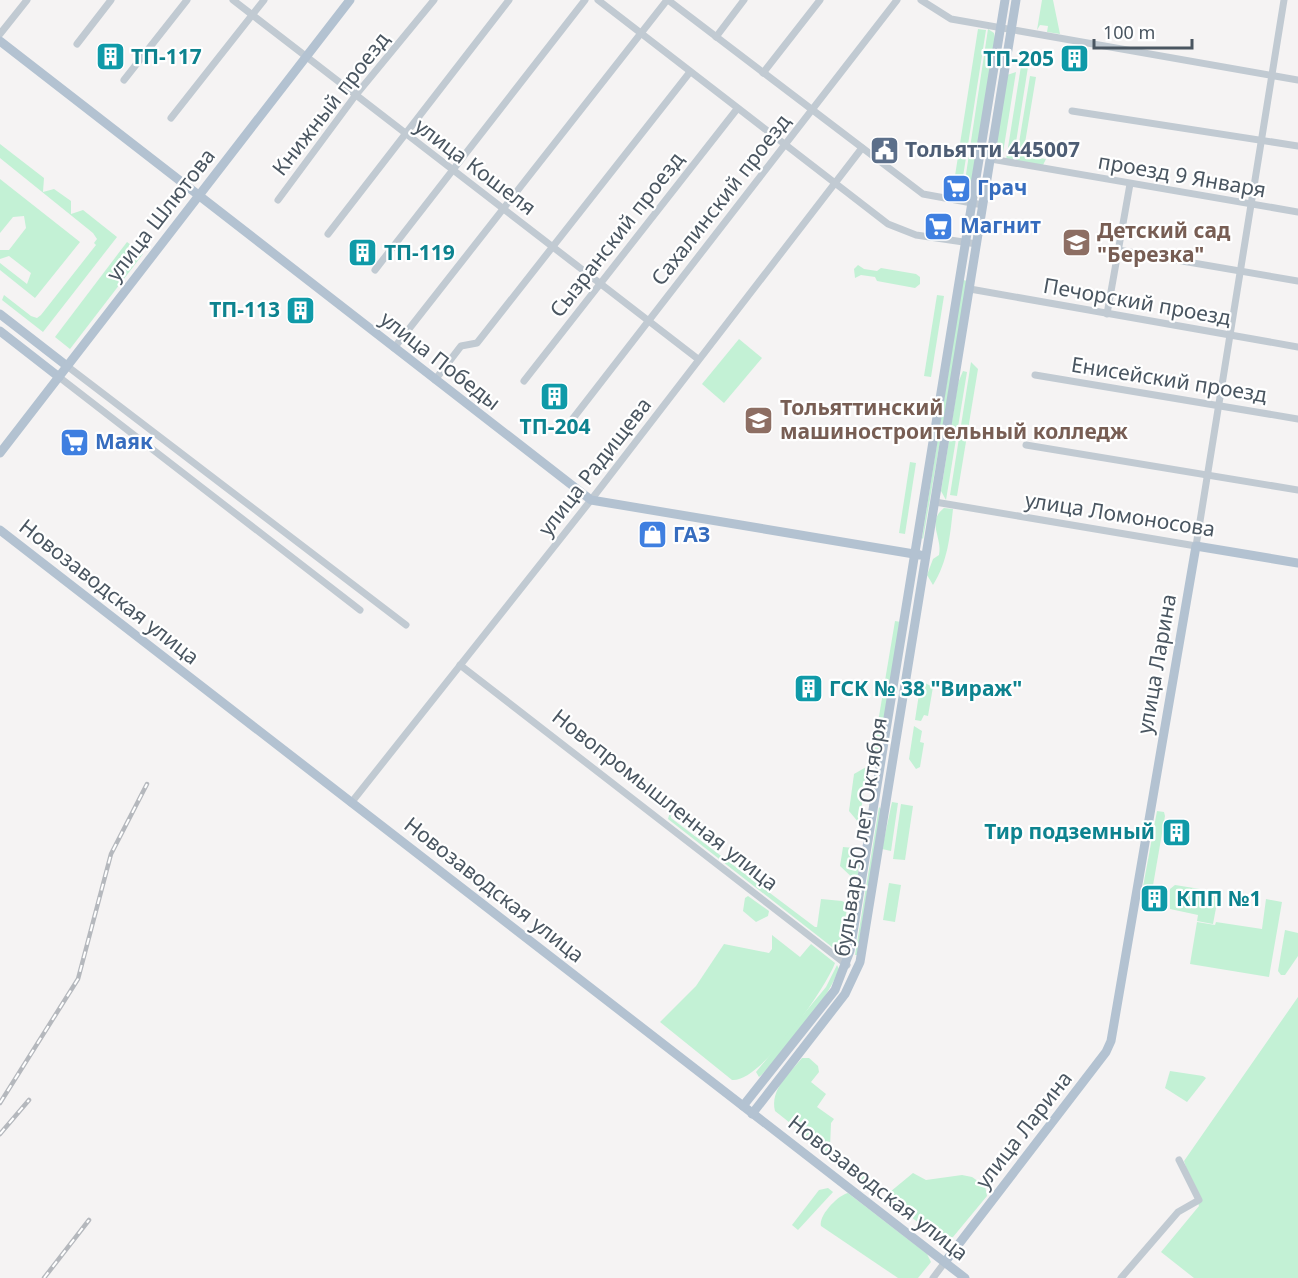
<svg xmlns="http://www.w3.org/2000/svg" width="1298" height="1278" viewBox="0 0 1298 1278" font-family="'Noto Sans',sans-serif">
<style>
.green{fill:#c3f1d5}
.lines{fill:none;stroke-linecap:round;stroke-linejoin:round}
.minor{stroke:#c1cad2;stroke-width:7}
.major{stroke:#b3c2d1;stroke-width:9}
.rail-casing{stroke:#b5b8bd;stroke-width:4.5}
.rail{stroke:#fff;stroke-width:2;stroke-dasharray:7;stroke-linecap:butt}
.labels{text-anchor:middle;stroke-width:4.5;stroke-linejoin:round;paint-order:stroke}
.culture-label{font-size:21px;font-weight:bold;fill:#0d838f;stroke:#fff;text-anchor:start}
.street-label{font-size:21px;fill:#4a5661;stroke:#fff}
.service-label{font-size:21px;font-weight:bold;fill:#4e5e75;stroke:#fff;text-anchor:start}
.shop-label{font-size:21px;font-weight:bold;fill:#366cbe;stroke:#fff;text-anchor:start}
.education-label{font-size:21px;font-weight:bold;fill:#785e54;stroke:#fff;text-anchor:start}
</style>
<rect width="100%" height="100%" fill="#f5f3f3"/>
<g class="green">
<polygon points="1042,0 1053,0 1060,34 1047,32 1048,26 1040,25 1037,30"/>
<polygon points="978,29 986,30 962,183 954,182"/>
<polygon points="988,29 994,33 995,39 970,190 963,194"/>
<polygon points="1021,66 1028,67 1013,161 1006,160"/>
<polygon points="1016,72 1002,159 995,153 1007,75"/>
<polygon points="1030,76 1036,77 1023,155 1046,159 1043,165 1016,161"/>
<polygon points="0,144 44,178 43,192 54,189 71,201 71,214 83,210 117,237 43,332 2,300 4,295 31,316 37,318 41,315 96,245 94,243 97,239 93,233 0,158"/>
<polygon points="0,179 80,242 35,298 0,270 0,263 27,284 31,273 9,256 0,259 0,250 9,250 26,228 24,216 13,217 0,233"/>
<polygon points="127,242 143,254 70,349 55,337"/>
<polygon points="858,265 864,269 877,271 881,268 916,274 920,277 920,284 915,288 877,281 875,277 861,275 855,278 854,269"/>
<polygon points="963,280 968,281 923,539 922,538"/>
<polygon points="937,295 944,296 931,377 924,376"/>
<polygon points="739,339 762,358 724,403 702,384"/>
<polygon points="971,362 978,369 957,496 950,495"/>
<polygon points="963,371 967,372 946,500 941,491 958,383"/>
<polygon points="910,462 916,463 905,534 899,533"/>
<path d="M944,508L953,509C950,536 948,561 933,585L927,575L933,559L939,555C943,538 926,522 944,508Z"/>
<polygon points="895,621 901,622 878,755 872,758"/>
<polygon points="921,681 933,687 928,716 924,715 921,721 915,720"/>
<polygon points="914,726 922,731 920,742 924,743 920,767 916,769 909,759"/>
<polygon points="868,766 859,823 849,811 854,774"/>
<polygon points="892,802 898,803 891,851 882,849"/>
<polygon points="901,804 913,806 905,860 893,859"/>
<polygon points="879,807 881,809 857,955 855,955"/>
<polygon points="1157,811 1164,812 1165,816 1151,897 1144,896 1142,892"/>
<polygon points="670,812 671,818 815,927 817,927 821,899 842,901 848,904 839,949 832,947 668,819"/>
<polygon points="843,847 854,848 853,855 860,856 857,882 840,866"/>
<polygon points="889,883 901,885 895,922 883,920"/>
<polygon points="1175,885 1219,892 1213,924 1197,921 1198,915 1170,909 1170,889"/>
<polygon points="748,896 769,911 768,916 756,922 743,911 745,898"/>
<polygon points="1266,899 1282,902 1269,977 1190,964 1197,922 1215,925 1216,922 1262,929"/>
<polygon points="1285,930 1298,933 1298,956 1285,975 1281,975 1278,971"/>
<path d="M772,935L800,957L811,944L835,963C826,988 760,1083 732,1080L660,1022L696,986L724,944L769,953L772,949Z"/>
<path d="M837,965L839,969C827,1001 784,1055 759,1077L756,1072L826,987Z"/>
<polygon points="1298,997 1298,1278 1194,1278 1161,1252 1199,1206 1184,1161"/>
<path d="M802,1058H809L818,1066L819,1072L811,1082L826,1094L817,1107L834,1119L831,1123L830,1148L869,1178L866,1183L775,1111C770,1089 789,1074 802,1058Z"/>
<polygon points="1170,1071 1203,1076 1206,1078 1187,1102 1165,1088"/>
<polygon points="913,1173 926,1180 962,1175 972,1177 985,1186 987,1196 953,1237 942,1241 888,1199 890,1192"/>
<polygon points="828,1188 833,1192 798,1230 792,1225 819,1190"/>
<path d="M848,1193L927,1254L931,1262L918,1278H898L821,1226C818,1216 838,1195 848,1193Z"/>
</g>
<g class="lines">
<g class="minor">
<polyline points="233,0 698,359"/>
<polyline points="598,0 888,224 916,235 977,244"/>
<polyline points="668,0 923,194 983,205"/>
<polyline points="921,0 951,19 1298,80"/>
<polyline points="0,34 27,0"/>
<polyline points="716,37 744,0"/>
<polyline points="77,44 111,0"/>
<polyline points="763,73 820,0"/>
<polyline points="124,80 187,0"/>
<polyline points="1072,111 1298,146"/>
<polyline points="171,118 264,0"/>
<polyline points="991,159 1298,212"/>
<polyline points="278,200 355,96 434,0"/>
<polyline points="328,234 509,0"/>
<polyline points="1118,250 1298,281"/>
<polyline points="375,270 585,0"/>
<polyline points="970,289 1298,347"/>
<polyline points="1107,314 1130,184"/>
<polyline points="394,348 667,0"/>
<polyline points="67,366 406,625"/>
<polyline points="1035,375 1298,419"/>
<polyline points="59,377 360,610"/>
<polyline points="435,380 461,346 477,343 690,72"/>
<polyline points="524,381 737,109"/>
<polyline points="571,421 897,0"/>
<polyline points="1026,445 1298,490"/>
<polyline points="935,502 1196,546 1284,0"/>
<polyline points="460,665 847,965"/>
<polyline points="351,803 591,500 862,148"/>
<polyline points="933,1278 945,1262"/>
<polyline points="1121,1278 1178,1212 1199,1200 1179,1160"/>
</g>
<g class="major">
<polyline points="0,41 591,500 920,555"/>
<polyline points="0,314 67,366"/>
<polyline points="0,331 59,377"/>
<polyline points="0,453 350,0"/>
<polyline points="0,530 965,1278"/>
<polyline points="743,1106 835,990 850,951 1005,0"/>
<polyline points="752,1114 845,994 860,962 1016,0"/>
<polyline points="945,1262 1106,1052 1111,1041 1196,546 1298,563"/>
</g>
<defs>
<g id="rail">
<polyline points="0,1103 78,979 111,854 147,784"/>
<polyline points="0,1134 29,1100"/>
<polyline points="44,1278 89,1220"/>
</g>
</defs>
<use href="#rail" class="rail-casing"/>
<use href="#rail" class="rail"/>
</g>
<defs>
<symbol id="building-square" viewBox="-11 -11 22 22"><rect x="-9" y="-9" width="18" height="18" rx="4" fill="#0f9aa8" stroke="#fff"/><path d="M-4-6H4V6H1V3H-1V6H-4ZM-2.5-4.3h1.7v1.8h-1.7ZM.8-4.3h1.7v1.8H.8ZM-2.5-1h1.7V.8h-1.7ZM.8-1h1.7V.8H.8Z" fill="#fff"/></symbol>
<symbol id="civic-square" viewBox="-11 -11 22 22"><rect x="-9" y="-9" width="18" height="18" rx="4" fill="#5c6f8a" stroke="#fff"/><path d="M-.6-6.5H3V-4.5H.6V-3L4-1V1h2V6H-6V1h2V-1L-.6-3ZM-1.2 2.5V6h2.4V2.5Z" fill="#fff"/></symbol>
<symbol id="supermarket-square" viewBox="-11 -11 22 22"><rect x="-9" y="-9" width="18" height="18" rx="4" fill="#3f7fe0" stroke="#fff"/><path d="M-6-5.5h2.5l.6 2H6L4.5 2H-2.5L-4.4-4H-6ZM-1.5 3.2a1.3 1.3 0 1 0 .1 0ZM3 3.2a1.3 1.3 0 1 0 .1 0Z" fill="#fff"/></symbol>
<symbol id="school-square" viewBox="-11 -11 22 22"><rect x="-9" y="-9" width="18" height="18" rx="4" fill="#8d6e63" stroke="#fff"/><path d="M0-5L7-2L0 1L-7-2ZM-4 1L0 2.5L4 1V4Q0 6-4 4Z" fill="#fff"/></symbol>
<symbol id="university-square" viewBox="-11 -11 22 22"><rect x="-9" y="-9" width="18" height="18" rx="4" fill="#8d6e63" stroke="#fff"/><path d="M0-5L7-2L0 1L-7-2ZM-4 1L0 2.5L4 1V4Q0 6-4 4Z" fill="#fff"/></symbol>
<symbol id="shop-square" viewBox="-11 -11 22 22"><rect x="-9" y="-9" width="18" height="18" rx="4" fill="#3f7fe0" stroke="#fff"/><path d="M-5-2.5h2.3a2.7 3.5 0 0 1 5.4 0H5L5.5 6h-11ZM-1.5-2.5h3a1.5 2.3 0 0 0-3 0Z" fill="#fff"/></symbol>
</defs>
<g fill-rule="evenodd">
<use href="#building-square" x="94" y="40" width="33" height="33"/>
<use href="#building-square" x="1058" y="42" width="33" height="33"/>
<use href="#civic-square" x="868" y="134" width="33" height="33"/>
<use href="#supermarket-square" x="940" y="172" width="33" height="33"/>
<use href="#supermarket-square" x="922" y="210" width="33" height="33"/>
<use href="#school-square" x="1060" y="226" width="33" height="33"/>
<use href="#building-square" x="346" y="236" width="33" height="33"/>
<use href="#building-square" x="284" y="294" width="33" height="33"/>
<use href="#building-square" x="538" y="380" width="33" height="33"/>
<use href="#university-square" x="742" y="404" width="33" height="33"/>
<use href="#supermarket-square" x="58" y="426" width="33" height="33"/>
<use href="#shop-square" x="636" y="518" width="33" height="33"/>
<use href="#building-square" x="792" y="672" width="33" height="33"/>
<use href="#building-square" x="1160" y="816" width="33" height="33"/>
<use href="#building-square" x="1138" y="882" width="33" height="33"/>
</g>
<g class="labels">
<g class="culture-label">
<text x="131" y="64">ТП-117</text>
<text x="1054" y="66" text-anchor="end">ТП-205</text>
<text x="384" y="260">ТП-119</text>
<text x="280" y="317" text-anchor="end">ТП-113</text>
<text x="555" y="434" text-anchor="middle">ТП-204</text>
<text x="829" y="696">ГСК № 38 "Вираж"</text>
<text x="1155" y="839" text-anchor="end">Тир подземный</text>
<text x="1176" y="906">КПП №1</text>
</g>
<g class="street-label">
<text transform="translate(331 104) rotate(-52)" y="7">Книжный проезд</text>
<text transform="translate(475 167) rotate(37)" y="7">улица Кошеля</text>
<text transform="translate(1182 176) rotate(10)" y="7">проезд 9 Января</text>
<text transform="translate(721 200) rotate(-52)" y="7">Сахалинский проезд</text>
<text transform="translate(161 215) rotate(-52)" y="7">улица Шлютова</text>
<text transform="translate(617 235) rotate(-52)" y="7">Сызранский проезд</text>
<text transform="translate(1137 302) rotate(10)" y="7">Печорский проезд</text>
<text transform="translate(440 361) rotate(38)" y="7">улица Победы</text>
<text transform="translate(1169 380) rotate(9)" y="7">Енисейский проезд</text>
<text transform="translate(595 467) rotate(-52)" y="7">улица Радищева</text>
<text transform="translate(1120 515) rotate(9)" y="7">улица Ломоносова</text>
<text transform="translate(109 592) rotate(38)" y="7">Новозаводская улица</text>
<text transform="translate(1157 664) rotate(-80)" y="7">улица Ларина</text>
<text transform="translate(665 800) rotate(38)" y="7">Новопромышленная улица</text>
<text transform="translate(861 837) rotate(-81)" y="7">бульвар 50 лет Октября</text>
<text transform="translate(494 890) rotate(38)" y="7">Новозаводская улица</text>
<text transform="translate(1024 1130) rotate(-52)" y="7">улица Ларина</text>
<text transform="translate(878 1188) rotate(38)" y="7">Новозаводская улица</text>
</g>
<g class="service-label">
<text x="905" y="157">Тольятти 445007</text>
</g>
<g class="shop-label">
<text x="977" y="195">Грач</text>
<text x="960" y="233">Магнит</text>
<text x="95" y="449">Маяк</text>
<text x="673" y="542">ГАЗ</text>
</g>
<g class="education-label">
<text x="1097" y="238">Детский сад<tspan x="1097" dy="24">"Березка"</tspan></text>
<text x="780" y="415">Тольяттинский<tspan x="780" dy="24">машиностроительный колледж</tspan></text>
</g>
</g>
<path d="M1094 39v9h98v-9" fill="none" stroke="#4a5661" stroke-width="3"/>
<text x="1103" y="39" font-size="18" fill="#4a5661" stroke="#ffffff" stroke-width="4.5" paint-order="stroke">100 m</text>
</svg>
